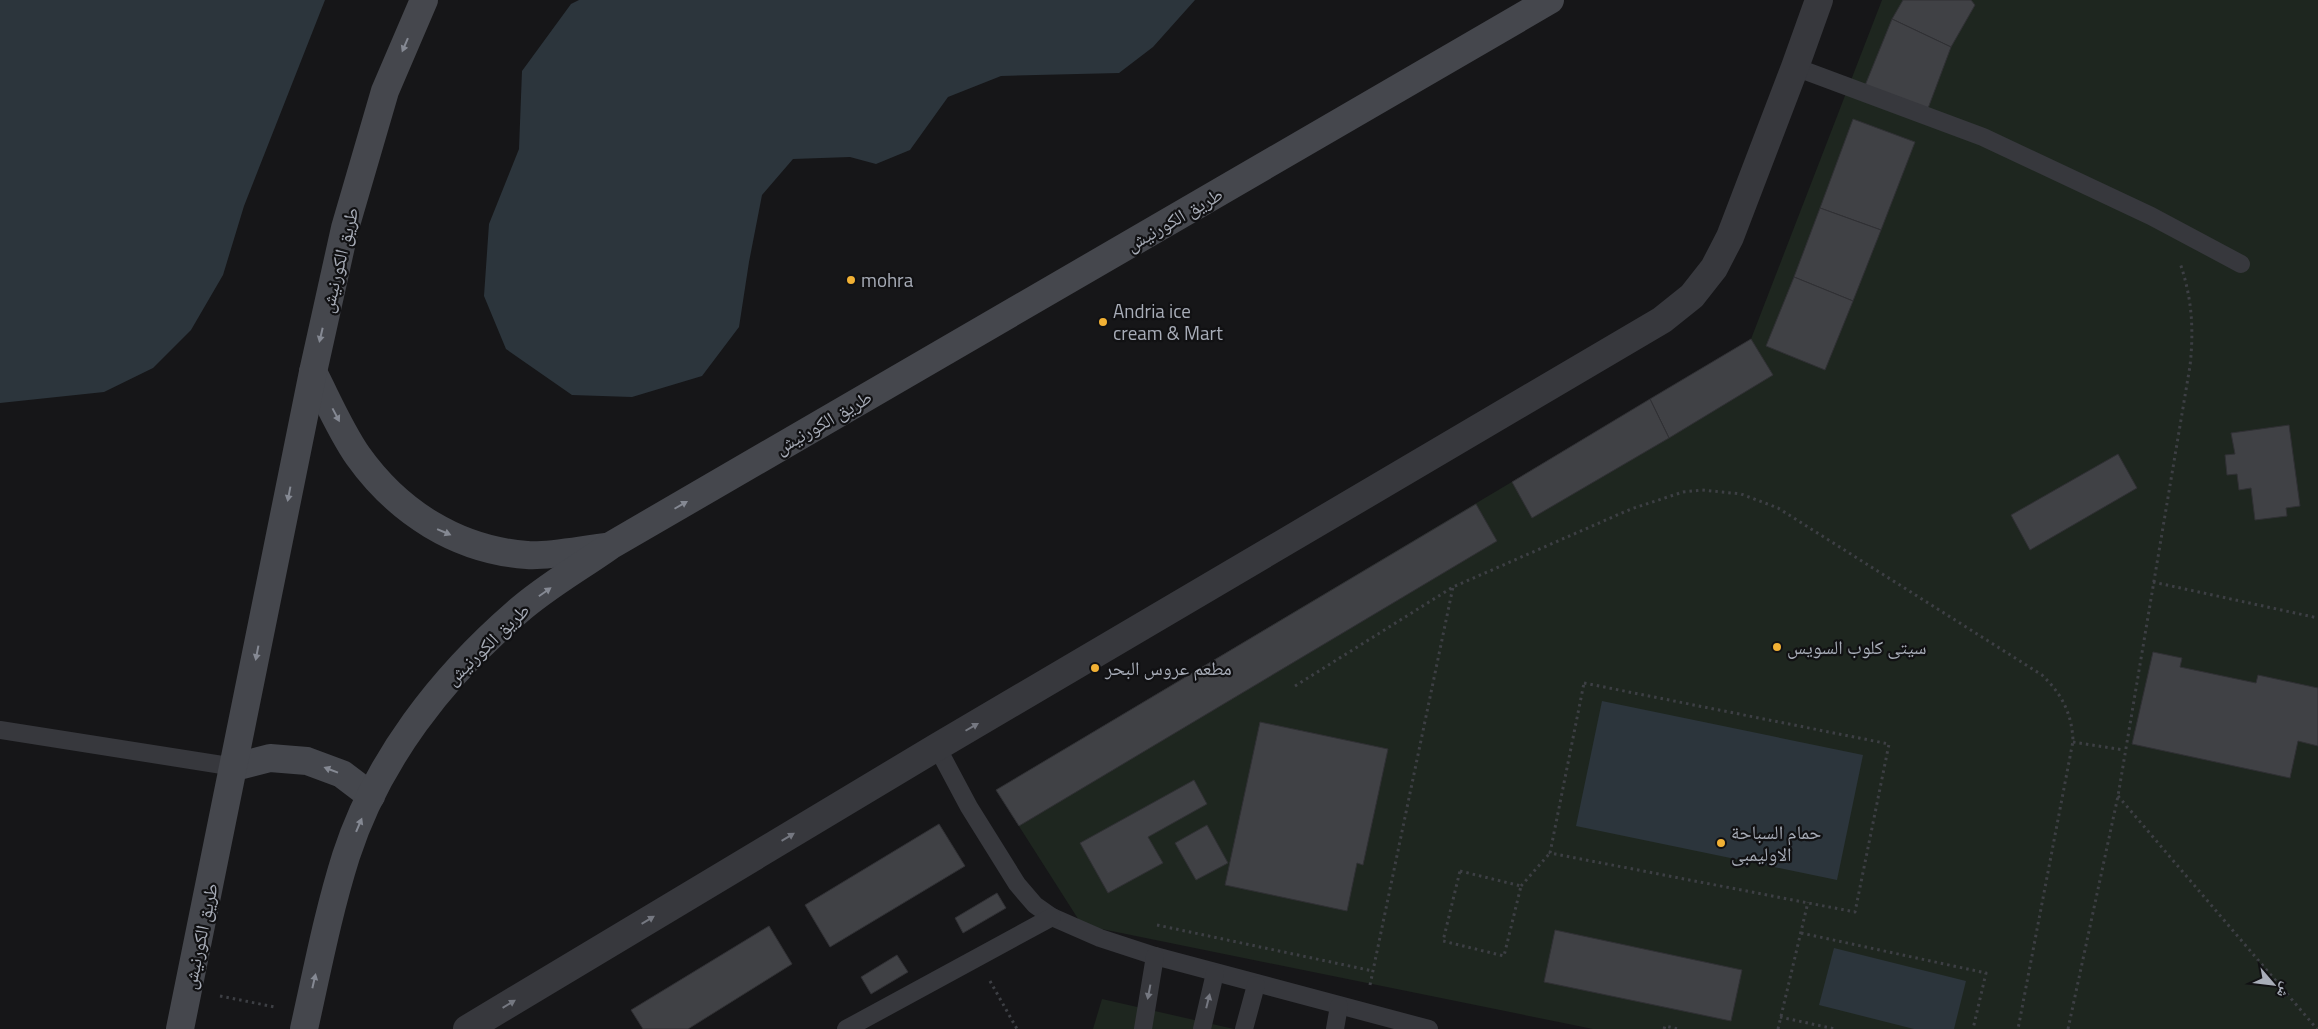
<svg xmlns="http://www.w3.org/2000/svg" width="2318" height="1029" viewBox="0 0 2318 1029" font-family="'Titillium Web','Noto Naskh Arabic',sans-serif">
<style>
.green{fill:#1e261f}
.water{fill:#2c353c}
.building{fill:#404145;stroke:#303034}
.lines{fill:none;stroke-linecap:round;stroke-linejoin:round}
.path{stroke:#3d3f44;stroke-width:3;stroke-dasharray:2.5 4;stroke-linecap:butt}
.lane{stroke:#37383d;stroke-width:18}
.street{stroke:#37383d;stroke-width:28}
.secondary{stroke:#45474d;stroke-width:28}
.oneway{fill:#858993}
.oneway2{fill:#757881}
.poi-dot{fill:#f2b134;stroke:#111113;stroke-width:2}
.labels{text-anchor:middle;stroke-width:4.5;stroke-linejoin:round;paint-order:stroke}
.street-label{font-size:19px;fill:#a8adb8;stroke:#111113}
.poi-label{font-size:19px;fill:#a8adb8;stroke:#111113;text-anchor:start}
</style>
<rect width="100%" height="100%" fill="#161618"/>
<g class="green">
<polygon points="1882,0 2318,0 2318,1029 1593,1029 1082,925 996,790 1751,339"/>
<polygon points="1102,999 1234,1029 1093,1029"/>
</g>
<g class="water">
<polygon points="0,0 325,0 244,206 223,275 191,330 153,368 104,392 0,403"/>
<polygon points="579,0 1195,0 1153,47 1119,73 1001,76 948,97 910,150 876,164 850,157 793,159 762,195 749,262 739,327 702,376 632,397 572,395 506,349 484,296 489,224 519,149 522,71 571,4"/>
<polygon points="1602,701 1863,755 1837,880 1576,826"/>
<polygon points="1834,948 1966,981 1954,1029 1914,1029 1819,1005"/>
</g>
<g class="building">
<polygon points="1903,0 1971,0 1975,5 1951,47 1892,19"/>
<polygon points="1892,19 1951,47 1927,111 1864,88"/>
<polygon points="1853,119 1915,142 1881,230 1820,208"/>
<polygon points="1820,208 1881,230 1853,301 1794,277"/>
<polygon points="1794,277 1853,301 1825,370 1766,346"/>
<polygon points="1751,339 1773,375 1669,438 1650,399"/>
<polygon points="1650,399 1669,438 1532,518 1512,482"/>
<polygon points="2289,425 2300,506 2286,508 2287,516 2255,520 2251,488 2239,490 2237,474 2227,475 2225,455 2235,454 2231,433"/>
<polygon points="2118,454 2137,488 2030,550 2011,515"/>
<polygon points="1476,504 1497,541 1019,826 996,790"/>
<polygon points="2153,652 2182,658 2180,667 2256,683 2258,675 2318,688 2318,746 2298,741 2290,778 2132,744"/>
<polygon points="1260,722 1388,749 1363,865 1357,863 1347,911 1225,885"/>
<polygon points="1194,780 1207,804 1148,837 1163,863 1108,893 1080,843"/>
<polygon points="939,824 965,866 830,947 805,905"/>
<polygon points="1207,825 1228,863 1196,880 1175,843"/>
<polygon points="997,893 1006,908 963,933 955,918"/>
<polygon points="769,926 792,964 688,1029 643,1029 631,1010"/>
<polygon points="1555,930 1742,970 1731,1021 1544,982"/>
<polygon points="897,955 908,972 871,994 861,977"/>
</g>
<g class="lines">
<g class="path">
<polyline points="2153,582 2318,618"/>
<polygon points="1584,683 1889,744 1855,912 1550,853"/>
<path d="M1295,686L1453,587L1631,509L1683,492L1702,490L1741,494L1778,508L2042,675C2062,694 2072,714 2073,741L2018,1029"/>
<polyline points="2073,742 2124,750"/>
<polyline points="2118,796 2317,1029"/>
<polygon points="1460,871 1521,886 1504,956 1443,941"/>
<polyline points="1521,886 1550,853"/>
<polyline points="1157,925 1373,971"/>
<polyline points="1801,933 1986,973 1973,1029"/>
<polyline points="990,981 1017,1029"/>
<polyline points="1370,985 1453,587"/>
<polyline points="220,996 275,1007"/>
<polyline points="1780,1017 1835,1029"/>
<polyline points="1664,1029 1665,1026 1678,1029"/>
<polyline points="1778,1029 1808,902"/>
<path d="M2068,1029L2118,796L2190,366C2194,329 2192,298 2180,263"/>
</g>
<g class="lane">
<polyline points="1795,67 1983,137 2151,216 2241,264"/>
<polyline points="0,730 235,767"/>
<polyline points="937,747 969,807 1017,884 1035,905 1052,917 1100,938 1155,956 1429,1029"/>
<polyline points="846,1029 1052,917"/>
<polyline points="1143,1029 1155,956"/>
<polyline points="1202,1029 1215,973"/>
<polyline points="1244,1029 1256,985"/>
<polyline points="1335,1029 1339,1006"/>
</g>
<polyline class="street" points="467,1029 937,747 1662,320 1692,296 1714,268 1730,237 1795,67 1819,0"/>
<g class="secondary">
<path d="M313,372C327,399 340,430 358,456C398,512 457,550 527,555C547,557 585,549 606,547"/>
<polyline points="235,767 270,758 307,761 342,774 371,796"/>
<polyline points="180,1029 313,372 345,228 385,91 424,0"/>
<path d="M304,1029C317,971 328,913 346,856C377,760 442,677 517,612C545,587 579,568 610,546L1550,0"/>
</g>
</g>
<defs><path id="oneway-solid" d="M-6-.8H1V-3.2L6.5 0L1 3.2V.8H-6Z" transform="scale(1.25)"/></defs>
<g class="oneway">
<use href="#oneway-solid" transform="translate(405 45) rotate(113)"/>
<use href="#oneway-solid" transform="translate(321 335) rotate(103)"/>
<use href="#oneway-solid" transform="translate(336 415) rotate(62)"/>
<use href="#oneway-solid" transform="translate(289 494) rotate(101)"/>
<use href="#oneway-solid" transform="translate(681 505) rotate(-30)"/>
<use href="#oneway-solid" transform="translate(444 532) rotate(23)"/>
<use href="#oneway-solid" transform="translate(545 592) rotate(-35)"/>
<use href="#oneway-solid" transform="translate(257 653) rotate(101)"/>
<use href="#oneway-solid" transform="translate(331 770) rotate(-159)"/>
<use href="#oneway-solid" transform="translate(359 825) rotate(-67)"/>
<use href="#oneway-solid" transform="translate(314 981) rotate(-77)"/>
</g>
<g class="oneway2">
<use href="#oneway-solid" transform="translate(972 727) rotate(-30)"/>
<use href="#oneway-solid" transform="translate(788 837) rotate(-31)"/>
<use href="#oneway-solid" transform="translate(648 920) rotate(-31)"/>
<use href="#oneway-solid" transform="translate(1149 992) rotate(101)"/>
<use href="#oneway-solid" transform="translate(1208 1001) rotate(-76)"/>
<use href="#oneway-solid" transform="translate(509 1004) rotate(-31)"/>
</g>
<g class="poi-dot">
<circle cx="851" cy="280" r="5"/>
<circle cx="1103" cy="322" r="5"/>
<circle cx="1777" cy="647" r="5"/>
<circle cx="1095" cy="668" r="5"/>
<circle cx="1721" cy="843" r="5"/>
</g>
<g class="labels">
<g class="street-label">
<text transform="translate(1174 219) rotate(-30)" y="7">طريق الكورنيش</text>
<text transform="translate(339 260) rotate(-76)" y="7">طريق الكورنيش</text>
<text transform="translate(823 422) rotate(-30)" y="7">طريق الكورنيش</text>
<text transform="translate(487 644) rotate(-44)" y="7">طريق الكورنيش</text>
<text transform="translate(200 936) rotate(-78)" y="7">طريق الكورنيش</text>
</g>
<g class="poi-label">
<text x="861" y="287">mohra</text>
<text x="1113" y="318">Andria ice<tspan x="1113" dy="22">cream &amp; Mart</tspan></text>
<text x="1787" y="654">سيتى كلوب السويس</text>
<text x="1105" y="675">مطعم عروس البحر</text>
<text x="1731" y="839">حمام السباحة<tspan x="1731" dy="22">الاوليمبى</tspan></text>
</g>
</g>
<g transform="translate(2273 984) rotate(118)" stroke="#111113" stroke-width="4" paint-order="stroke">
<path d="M0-4L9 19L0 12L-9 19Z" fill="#a8adb8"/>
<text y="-8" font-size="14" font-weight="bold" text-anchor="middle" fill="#a8adb8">ش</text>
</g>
</svg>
